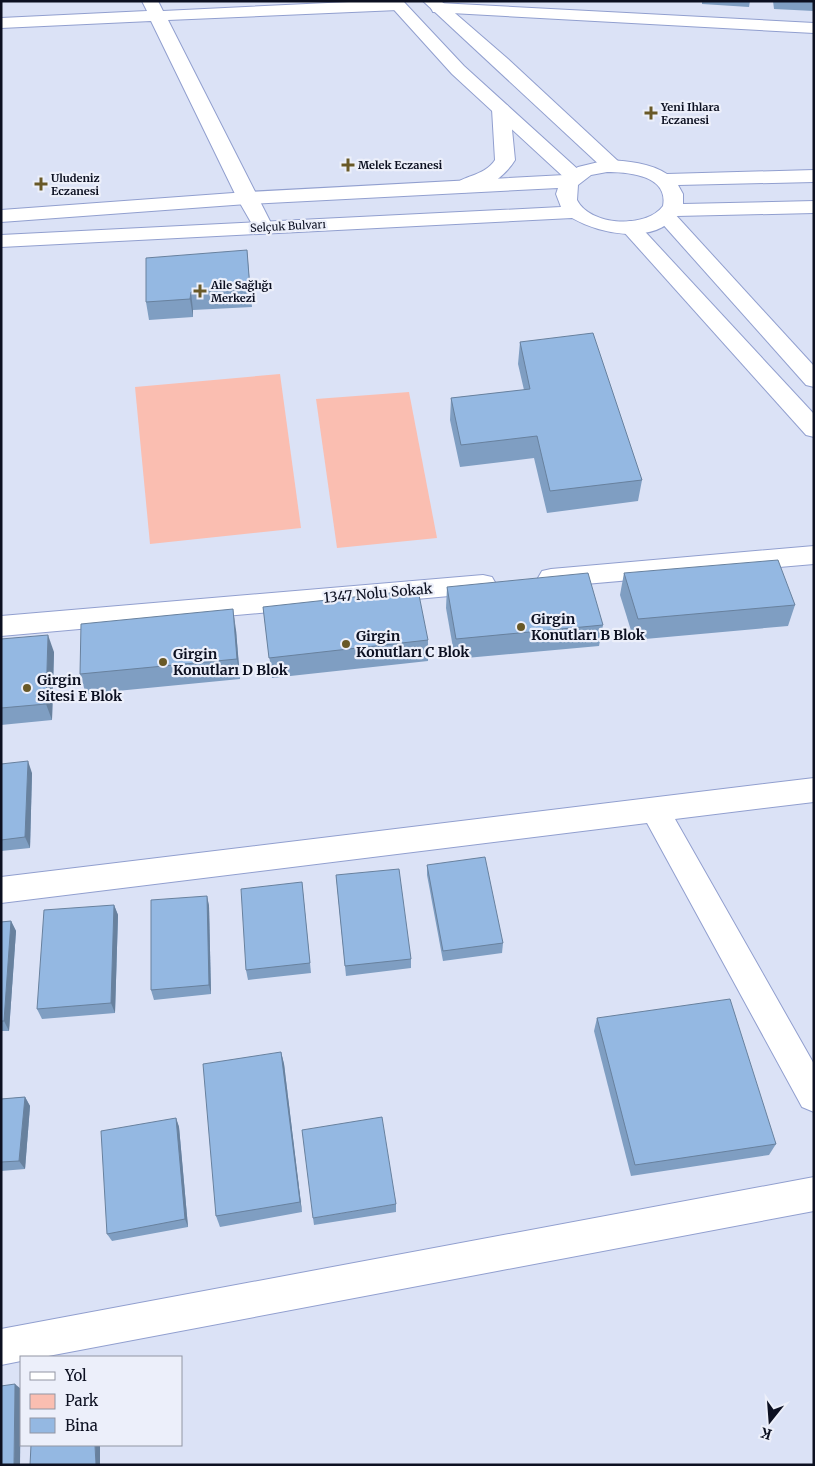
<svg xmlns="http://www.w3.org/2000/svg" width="815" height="1466" viewBox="0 0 815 1466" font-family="Merriweather,serif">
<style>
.green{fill:#fabeb1}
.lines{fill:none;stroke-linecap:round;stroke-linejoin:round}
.minor-casing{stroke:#919fcf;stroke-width:2}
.tertiary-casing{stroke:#919fcf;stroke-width:2}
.secondary-casing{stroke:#919fcf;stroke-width:2}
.primary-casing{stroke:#919fcf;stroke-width:2}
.minor{fill:#fff;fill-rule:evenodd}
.tertiary{fill:#fff;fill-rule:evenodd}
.secondary{fill:#fff;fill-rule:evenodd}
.primary{fill:#fff;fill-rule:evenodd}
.wall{fill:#7f9ec2}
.shaded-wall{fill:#68819e}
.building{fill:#94b8e2;stroke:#68819e}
.poi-dot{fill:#695927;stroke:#eceffa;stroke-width:2}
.labels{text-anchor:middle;stroke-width:4.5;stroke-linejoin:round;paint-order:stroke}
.far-poi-label{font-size:11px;font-weight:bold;fill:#0c1021;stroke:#eceffa;text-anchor:start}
.far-street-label{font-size:11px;fill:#0c1021;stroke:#eceffa}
.street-label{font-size:14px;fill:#0c1021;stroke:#eceffa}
.poi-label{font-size:14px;font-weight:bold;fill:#0c1021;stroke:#eceffa;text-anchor:start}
</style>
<rect width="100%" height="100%" fill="#dbe2f6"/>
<g class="green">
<polygon points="280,374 301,528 150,544 135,387"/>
<polygon points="409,392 437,538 337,548 316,399"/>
</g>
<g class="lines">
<defs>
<g id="minor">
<polygon points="142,1 158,1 163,11 370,1 403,1 406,5 404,9 398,10 168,20 273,227 270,231 263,233 256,231 237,198 151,21 1,28 1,18 147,11"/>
<polygon points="439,3 814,23 814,33 433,12 431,8 433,4"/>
<polygon points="814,546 814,564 551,587 542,585 538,578 542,571 551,569"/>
<polygon points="483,575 492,577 496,584 492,591 483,593 1,636 1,616"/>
<polygon points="814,778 814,802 675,819 814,1064 814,1112 802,1107 647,823 1,903 1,877"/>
<polygon points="814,1177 814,1211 43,1357 21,1357 21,1361 1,1365 1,1329"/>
</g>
<path id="tertiary" d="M501,104L507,105L510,109L515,160C504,178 478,197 456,191L453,187C461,175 484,177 495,160L492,109L495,105Z"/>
<g id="secondary">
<polygon points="386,1 403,1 464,66 582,173 585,177 582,181 575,183 568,181 452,74"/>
<polygon points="423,1 441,1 508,59 619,162 622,166 619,170 612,172 605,170"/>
<polygon points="666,210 673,212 814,366 814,387 806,385 659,220 656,216 659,212"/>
<polygon points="630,221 637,223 814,414 814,437 806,435 623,231 620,227 623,223"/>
</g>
<path id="primary" d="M607,160C628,161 650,163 667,174L814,170V182L678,185L683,194V204L814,201V213L676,216C652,245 600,234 572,218L1,247V235L561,207L556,194L558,188L247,204L1,222V210L247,192L565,175L578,167ZM607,172C627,172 669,175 663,206C646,229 590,226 577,200L578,185L591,175Z"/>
</defs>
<use href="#minor" class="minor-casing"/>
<use href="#tertiary" class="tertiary-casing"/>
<use href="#secondary" class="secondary-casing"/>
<use href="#primary" class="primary-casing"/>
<use href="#minor" class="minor"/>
<use href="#tertiary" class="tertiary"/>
<use href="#secondary" class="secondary"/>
<use href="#primary" class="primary"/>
</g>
<g class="wall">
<polygon points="702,1 750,1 749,7 702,4"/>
<polygon points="773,1 814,1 814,11 774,9"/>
<polygon points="247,250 252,307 193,310 193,317 149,320 146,302"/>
<polygon points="520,342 642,480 638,501 547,513 534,458 460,467 450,420 451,398 524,390 518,364"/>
<polygon points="624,573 795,605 788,626 634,640 620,595"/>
<polygon points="447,587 603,625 599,646 455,659 446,608"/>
<polygon points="263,607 428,640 428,661 272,678"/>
<polygon points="236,630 240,679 86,694 80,674"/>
<polygon points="1,639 54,652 52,720 1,725"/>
<polygon points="1,764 32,773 30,848 1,851"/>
<polygon points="427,865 503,943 502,953 443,961 427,875"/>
<polygon points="336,875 411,959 411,968 346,976"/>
<polygon points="302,882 311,973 248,980 246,970"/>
<polygon points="207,896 209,906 211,994 154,1000 151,990"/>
<polygon points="114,905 118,915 115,1013 42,1019 37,1009"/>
<polygon points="11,921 16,931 9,1031 1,1031 1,922"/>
<polygon points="597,1018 776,1144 769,1155 631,1176 594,1031"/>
<polygon points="281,1052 284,1064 302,1212 220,1227 216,1216"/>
<polygon points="25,1097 30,1106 25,1169 1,1171 1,1099"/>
<polygon points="176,1118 179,1127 188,1227 112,1241 107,1234"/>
<polygon points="396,1204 396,1212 314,1225 313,1218"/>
</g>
<g class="shaded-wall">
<polygon points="191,292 193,310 193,317 190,299"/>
<polygon points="233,609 236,630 240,679 237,659"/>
<polygon points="48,635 54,652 52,720 46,704"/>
<polygon points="28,761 32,773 30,848 25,837"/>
<polygon points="207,896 209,906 211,994 209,985"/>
<polygon points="114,905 118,915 115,1013 111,1003"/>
<polygon points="11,921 16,931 9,1031 4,1021"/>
<polygon points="281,1052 284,1064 302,1212 300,1202"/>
<polygon points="25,1097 30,1106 25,1169 19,1161"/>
<polygon points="176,1118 179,1127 188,1227 185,1219"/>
<polygon points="15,1384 21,1389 20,1465 14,1465"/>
<polygon points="95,1445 100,1445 100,1465 96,1465"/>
</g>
<g class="building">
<polygon points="247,250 250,289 191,292 190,299 146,302 146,258"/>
<polygon points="593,333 642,480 550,491 537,436 461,445 451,398 530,389 520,342"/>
<polygon points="778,560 795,605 638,619 624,573"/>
<polygon points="588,573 603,625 456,639 447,587"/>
<polygon points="418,590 428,640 269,658 263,607"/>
<polygon points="233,609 237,659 80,674 81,624"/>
<polygon points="48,635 46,704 1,708 1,639"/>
<polygon points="28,761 25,837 1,840 1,764"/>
<polygon points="485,857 503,943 443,951 427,865"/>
<polygon points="399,869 411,959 345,966 336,875"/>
<polygon points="302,882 310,963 246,970 241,889"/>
<polygon points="207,896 209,985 151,990 151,900"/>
<polygon points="114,905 111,1003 37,1009 44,910"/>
<polygon points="11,921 4,1021 1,1021 1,922"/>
<polygon points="730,999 776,1144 635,1165 597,1018"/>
<polygon points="281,1052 300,1202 216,1216 203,1064"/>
<polygon points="25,1097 19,1161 1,1162 1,1099"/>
<polygon points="382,1117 396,1204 313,1218 302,1130"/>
<polygon points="176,1118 185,1219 107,1234 101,1131"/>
<polygon points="15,1384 14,1465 1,1465 1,1386"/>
<polygon points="31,1445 95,1445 96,1465 30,1465"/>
</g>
<g class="poi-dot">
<path d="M648.5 105.5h5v5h5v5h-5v5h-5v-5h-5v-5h5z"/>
<path d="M345.5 157.5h5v5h5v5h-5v5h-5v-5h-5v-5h5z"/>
<path d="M38.5 176.5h5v5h5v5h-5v5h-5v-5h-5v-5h5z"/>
<path d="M197.5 283.5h5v5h5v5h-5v5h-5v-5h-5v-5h5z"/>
<circle cx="521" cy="627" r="5"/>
<circle cx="346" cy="644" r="5"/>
<circle cx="163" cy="662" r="5"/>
<circle cx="27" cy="688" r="5"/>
</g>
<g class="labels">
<g class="far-poi-label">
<text x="661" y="111">Yeni Ihlara<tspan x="661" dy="13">Eczanesi</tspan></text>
<text x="358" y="169">Melek Eczanesi</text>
<text x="51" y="182">Uludeniz<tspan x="51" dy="13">Eczanesi</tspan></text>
<text x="211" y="289">Aile Sağlığı<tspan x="211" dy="13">Merkezi</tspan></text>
</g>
<g class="far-street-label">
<text transform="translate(288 226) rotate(-3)" y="4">Selçuk Bulvarı</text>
</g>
<g class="street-label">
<text transform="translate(378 593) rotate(-5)" y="5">1347 Nolu Sokak</text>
</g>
<g class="poi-label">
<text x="531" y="624">Girgin<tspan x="531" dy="16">Konutları B Blok</tspan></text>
<text x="356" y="641">Girgin<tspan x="356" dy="16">Konutları C Blok</tspan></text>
<text x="173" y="659">Girgin<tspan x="173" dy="16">Konutları D Blok</tspan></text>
<text x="37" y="685">Girgin<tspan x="37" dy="16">Sitesi E Blok</tspan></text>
</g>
</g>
<rect width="815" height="1466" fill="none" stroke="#0c1021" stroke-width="5"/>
<rect x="20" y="1356" width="162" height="90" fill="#eceffa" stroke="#9296a3"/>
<rect x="30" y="1372" width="25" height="8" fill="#ffffff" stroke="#9296a3"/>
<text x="65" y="1381" font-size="15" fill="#0c1021">Yol</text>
<rect x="30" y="1394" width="25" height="15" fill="#fabeb1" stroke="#9296a3"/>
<text x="65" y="1406" font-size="15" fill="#0c1021">Park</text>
<rect x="30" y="1418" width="25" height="15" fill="#94b8e2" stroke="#9296a3"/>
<text x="65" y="1431" font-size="15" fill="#0c1021">Bina</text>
<g transform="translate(770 1421) rotate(197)" stroke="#eceffa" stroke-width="4" paint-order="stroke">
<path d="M0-4L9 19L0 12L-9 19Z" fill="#0c1021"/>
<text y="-8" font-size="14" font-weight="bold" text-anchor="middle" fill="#0c1021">K</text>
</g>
</svg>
